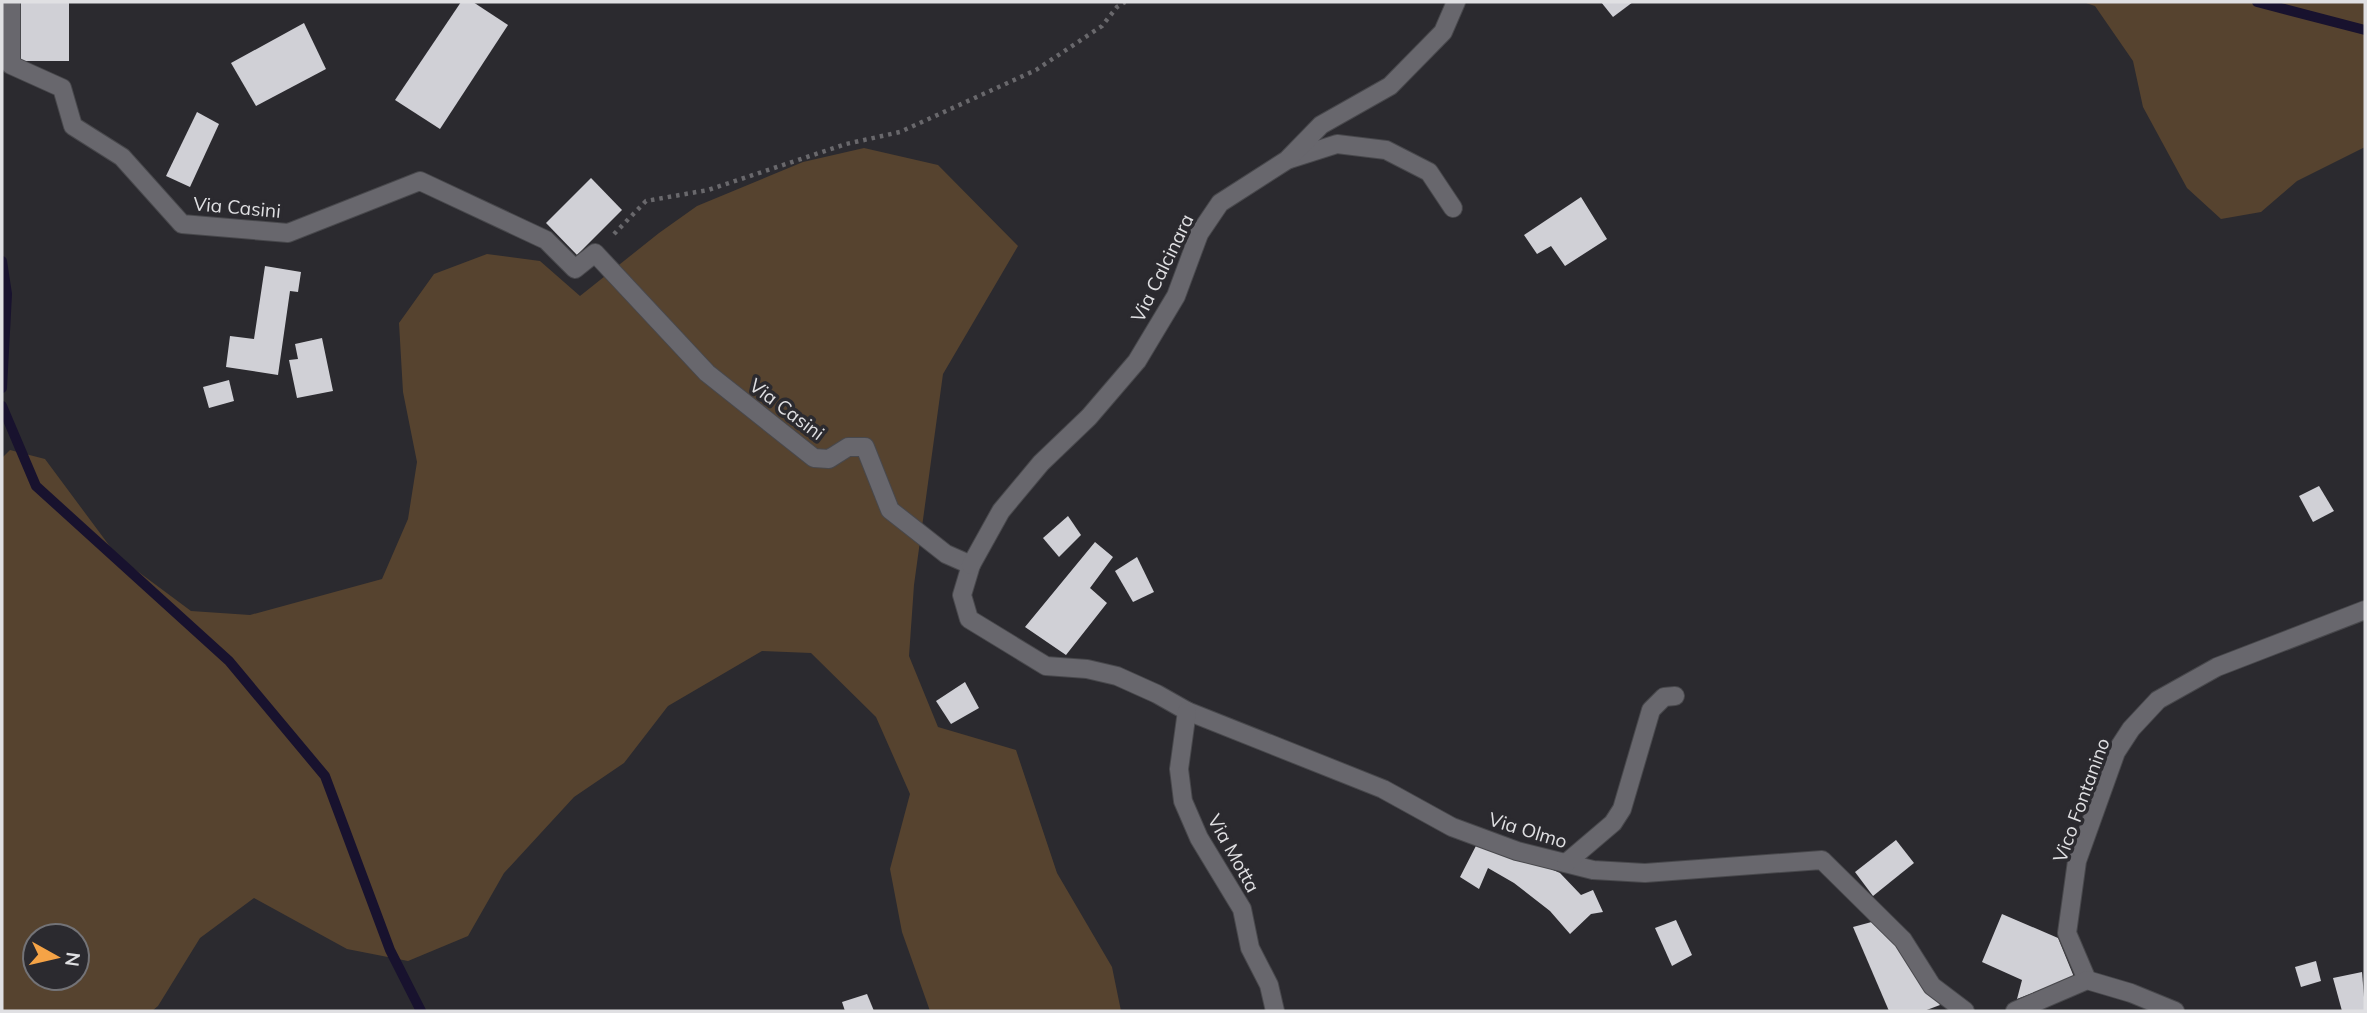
<svg xmlns="http://www.w3.org/2000/svg" width="2367" height="1013" viewBox="0 0 2367 1013" font-family="Mulish,sans-serif">
<style>
.green{fill:#56432f;fill-rule:evenodd}
.lines{fill:none;stroke-linecap:round;stroke-linejoin:round}
.stream{stroke:#18122e;stroke-width:10}
.building{fill:#d0d0d6}
.pedestrian-casing{stroke:#48484c;stroke-width:20}
.minor-casing{stroke:#48484c;stroke-width:20}
.path{stroke:#69686c;stroke-width:4.5;stroke-dasharray:3.5 5;stroke-linecap:butt}
.pedestrian{stroke:#68676d;stroke-width:18}
.minor{stroke:#68676d;stroke-width:18}
.labels{text-anchor:middle;stroke-width:7;stroke-linejoin:round;paint-order:stroke}
.street-label{font-size:19px;fill:#e0e0e3;stroke:#2b2a2f}
</style>
<rect width="100%" height="100%" fill="#2b2a2f"/>
<g class="green">
<polygon points="2083,2 2365,2 2365,147 2297,181 2261,212 2221,219 2187,188 2143,107 2133,61 2095,6"/>
<path d="M864,148L938,165L1018,246L943,374L914,585L909,656L938,727L1016,750L1057,873L1112,967L1121,1011H930L902,932L890,869L910,794L876,717L811,653L762,651L668,706L624,763L574,797L504,873L468,936L408,961L347,949L254,898L200,938L158,1006L152,1011H2V458L10,450L45,459L117,556L191,611L250,615L382,579L408,519L417,462L403,392L399,323L434,274L487,254L540,261L580,296L659,233L697,206L803,162ZM35,936H77V978H35Z"/>
</g>
<g class="lines">
<g class="stream">
<polyline points="2257,2 2365,30"/>
<polyline points="2,261 7,294 2,388"/>
<polyline points="2,406 36,486 229,661 325,776 390,950 421,1011"/>
</g>
</g>
<g class="building">
<rect x="18" y="2" width="51" height="59"/>
<polygon points="461,2 473,2 508,25 440,129 395,100"/>
<polygon points="1601,2 1633,2 1613,17"/>
<polygon points="304,23 326,69 256,106 231,63"/>
<polygon points="197,112 219,124 190,187 166,176"/>
<polygon points="591,178 622,210 577,255 546,223"/>
<polygon points="1581,197 1607,239 1565,266 1551,246 1537,254 1524,235"/>
<polygon points="265,266 301,272 298,292 290,291 278,375 226,367 230,336 254,339"/>
<polygon points="322,338 333,391 297,398 289,360 298,359 295,344"/>
<polygon points="229,380 234,401 209,408 203,387"/>
<polygon points="2319,486 2334,511 2313,522 2299,496"/>
<polygon points="1068,516 1081,535 1059,557 1043,538"/>
<polygon points="1095,542 1113,557 1090,588 1107,603 1066,655 1025,627"/>
<polygon points="1137,557 1154,592 1133,602 1115,571"/>
<polygon points="965,682 979,708 951,724 936,701"/>
<polygon points="1480,838 1560,873 1581,895 1593,890 1603,912 1591,914 1570,934 1550,911 1514,883 1488,868 1479,889 1460,877"/>
<polygon points="1896,840 1914,863 1873,896 1855,872"/>
<polygon points="2002,914 2058,938 2074,977 2017,999 2022,980 1982,962"/>
<polygon points="1676,920 1692,955 1672,966 1655,928"/>
<polygon points="1879,920 1891,932 1940,1005 1924,1011 1889,1011 1853,927"/>
<polygon points="2316,961 2321,981 2301,987 2295,967"/>
<polygon points="2362,972 2365,1010 2342,1011 2333,978"/>
<polygon points="867,994 874,1011 845,1011 842,1002"/>
</g>
<g class="lines">
<defs>
<g id="pedestrian">
<polyline points="11,2 11,65 62,88 73,126 122,157 182,224 288,233 420,181 546,240 575,269 595,253 707,373 814,458 829,459 848,447 865,447 890,510 946,554 971,565 962,595 969,619 1046,666 1087,669 1117,676 1157,694 1187,711 1383,789 1452,827 1517,851 1593,870 1645,873 1822,860 1903,940 1932,986 1965,1011"/>
<polyline points="1290,159 1337,144 1386,150 1429,172 1453,208"/>
<polyline points="971,565 1001,511 1041,463 1089,417 1137,361 1176,296 1199,234 1220,203 1287,160 1321,125 1390,86 1443,32 1456,2"/>
<polyline points="1566,863 1613,823 1622,809 1651,710 1664,697 1675,696"/>
<polyline points="2087,980 2067,933 2077,861 2116,752 2131,729 2158,700 2217,667 2365,610"/>
<polyline points="2015,1011 2087,980 2131,993 2175,1011"/>
</g>
<polyline id="minor" points="1187,711 1179,769 1183,801 1199,838 1242,909 1250,948 1269,985 1275,1011"/>
</defs>
<use href="#pedestrian" class="pedestrian-casing"/>
<use href="#minor" class="minor-casing"/>
<polyline class="path" points="614,234 646,201 708,190 846,144 900,132 1036,70 1102,26 1117,7 1125,2"/>
<use href="#pedestrian" class="pedestrian"/>
<use href="#minor" class="minor"/>
</g>
<g class="labels">
<g class="street-label">
<text transform="translate(237 207) rotate(5)" y="7">Via Casini</text>
<text transform="translate(1162 268) rotate(-64)" y="7">Via Calcinara</text>
<text transform="translate(787 409) rotate(37)" y="7">Via Casini</text>
<text transform="translate(2081 800) rotate(-70)" y="7">Vico Fontanino</text>
<text transform="translate(1528 830) rotate(17)" y="7">Via Olmo</text>
<text transform="translate(1234 853) rotate(61)" y="7">Via Motta</text>
</g>
</g>
<rect width="2367" height="1013" fill="none" stroke="#e0e0e3" stroke-width="7"/>
<g transform="translate(56 957) rotate(98)"><circle r="33" fill="#2b2a2f" stroke="#737377" stroke-width="2"/>
<path d="M0-5L12 26L0 18L-12 26Z" fill="#f5a346"/>
<text y="-10" font-size="19" font-weight="bold" text-anchor="middle" fill="#e0e0e3">N</text>
</g>
</svg>
